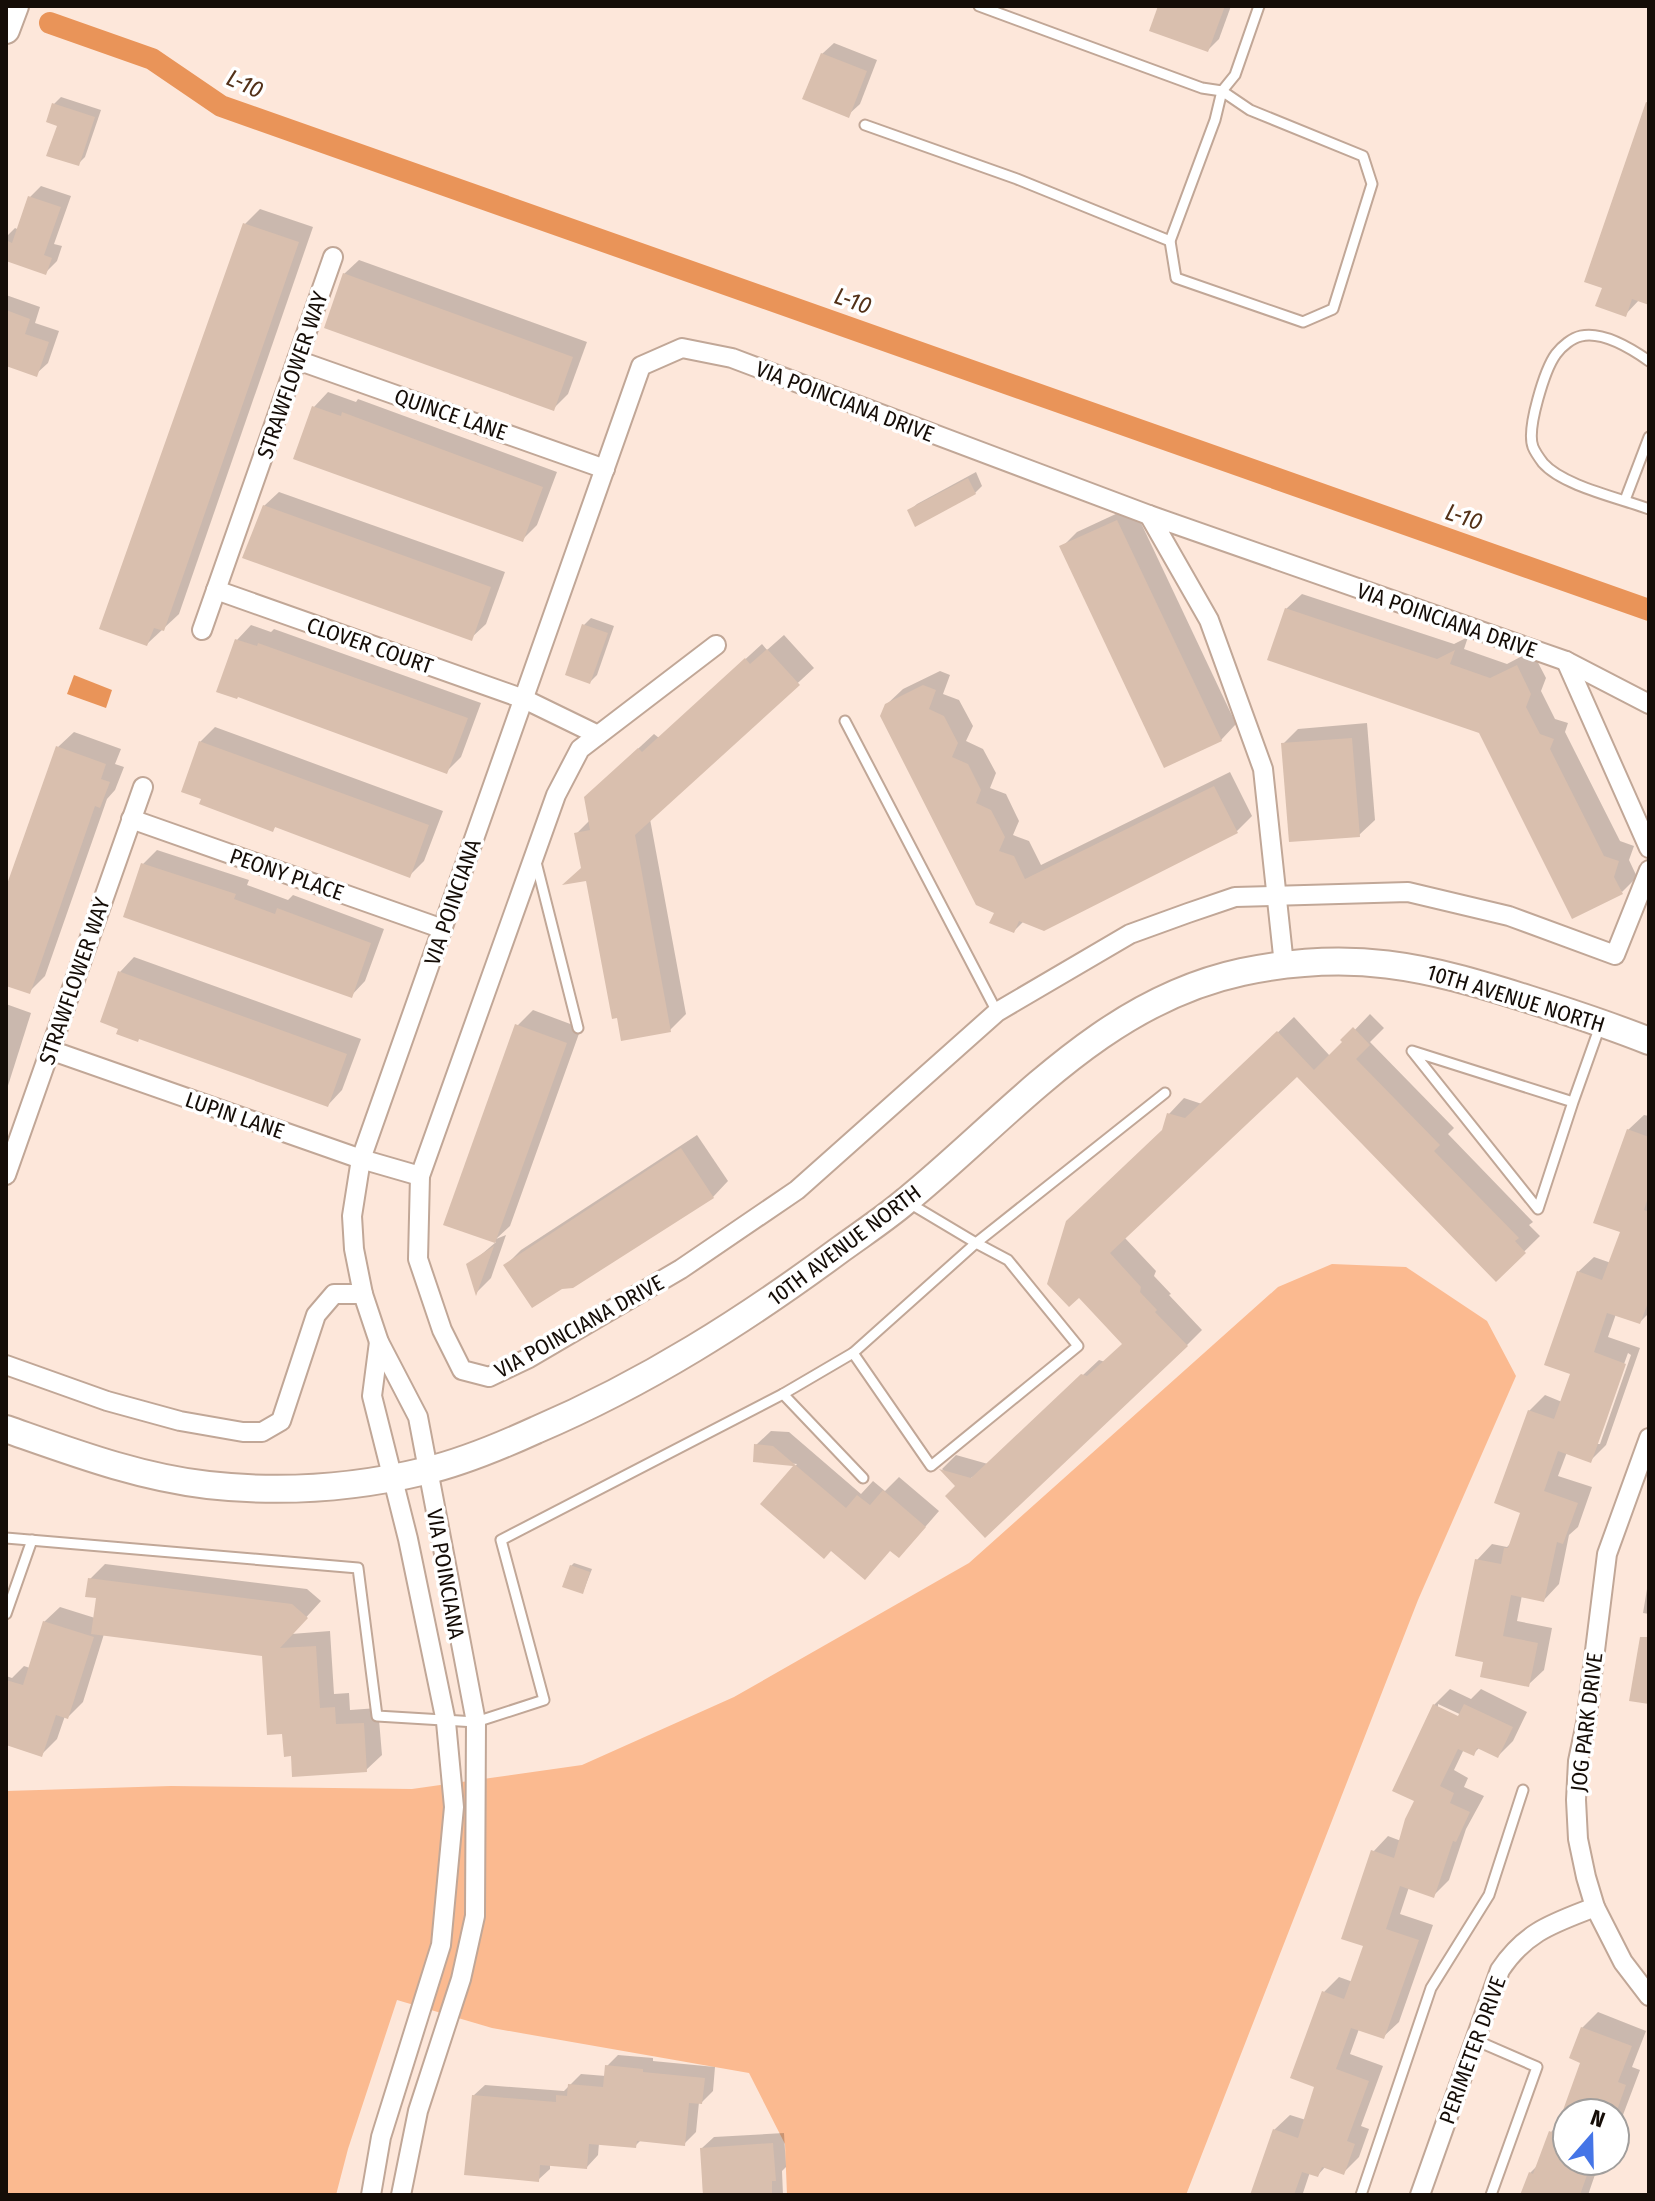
<svg xmlns="http://www.w3.org/2000/svg" width="1655" height="2201" viewBox="0 0 1655 2201" font-family="'Fira Sans Condensed',sans-serif">
<style>
.green{fill:#fbba90}
.water{fill:#e99459}
.shadow{fill:#0003;fill-rule:evenodd}
.lines{fill:none;stroke-linecap:round;stroke-linejoin:round}
.canal{stroke:#e99459;stroke-width:22}
.building{fill:#d9bfae}
.lane-casing{stroke:#c1a797;stroke-width:13}
.street-casing{stroke:#c1a797;stroke-width:22}
.secondary-casing{stroke:#c1a797;stroke-width:30}
.lane{stroke:#fff;stroke-width:9}
.street{stroke:#fff;stroke-width:18}
.secondary{stroke:#fff;stroke-width:26}
.labels{text-anchor:middle;stroke-width:7;stroke-linejoin:round;paint-order:stroke}
.street-label{font-size:22px;fill:#150d07;stroke:#fff}
.water-label{font-size:24px;font-style:italic;fill:#533118;stroke:#fff}
</style>
<rect width="100%" height="100%" fill="#fde7da"/>
<polygon class="green" points="1332,1264 1406,1267 1487,1321 1516,1376 1418,1600 1186,2195 787,2195 785,2144 749,2073 492,2028 397,2000 348,2149 336,2195 6,2195 6,1791 171,1786 412,1789 582,1765 734,1697 969,1563 1278,1287"/>
<polygon class="water" points="74,675 112,690 106,708 67,694"/>
<g class="shadow">
<polygon points="1160,6 1231,6 1219,39 1208,50"/>
<polygon points="834,43 877,60 860,104 848,115 822,54"/>
<polygon points="61,97 101,110 85,157 78,164 59,125 54,104"/>
<polygon points="1649,100 1649,302 1640,299 1625,315 1604,287 1586,281"/>
<polygon points="41,186 71,196 54,244 62,246 57,261 45,273 6,259 6,237 15,228 19,230 30,197"/>
<polygon points="260,209 313,227 179,614 147,644 245,224"/>
<polygon points="359,260 587,342 568,394 553,409 344,274"/>
<polygon points="6,295 40,307 35,323 59,331 48,363 36,374 6,364"/>
<polygon points="328,392 356,402 358,399 557,472 537,525 522,540 314,407"/>
<polygon points="976,472 982,486 975,493 909,511 917,504"/>
<polygon points="279,492 505,572 486,624 471,638 264,506"/>
<polygon points="1133,506 1236,724 1221,740 1062,547 1077,532"/>
<polygon points="1302,594 1454,644 1468,637 1464,649 1507,664 1532,651 1546,678 1541,691 1555,719 1568,723 1565,732 1620,841 1634,846 1629,860 1637,877 1622,892 1480,732 1286,609"/>
<polygon points="591,618 614,626 597,675 590,682 584,625"/>
<polygon points="251,625 271,632 274,629 481,703 461,757 446,772 238,695 237,640"/>
<polygon points="784,635 814,668 650,819 686,1014 670,1030 583,868 576,834 590,820 602,782 654,734 659,738 762,644 767,650"/>
<polygon points="940,671 950,675 943,694 959,700 973,726 966,741 983,749 996,773 990,788 1006,794 1019,821 1013,835 1029,841 1041,865 1230,772 1252,816 1237,831 1024,921 1014,931 886,705 903,689"/>
<polygon points="1367,723 1375,820 1359,835 1283,744 1298,729"/>
<polygon points="215,727 443,811 424,861 409,876 276,826 272,830 200,742"/>
<polygon points="74,732 121,749 115,764 124,767 115,790 107,799 45,976 29,992 6,984 6,893 58,747"/>
<polygon points="157,850 249,880 247,885 288,900 293,895 384,929 365,981 351,996 143,864"/>
<polygon points="134,957 361,1039 342,1090 328,1105 120,972"/>
<polygon points="6,1004 31,1013 6,1092"/>
<polygon points="533,1010 581,1028 510,1226 496,1239 506,1235 491,1278 477,1292 469,1265 496,1242 445,1224 517,1026"/>
<polygon points="1370,1014 1384,1028 1370,1042 1454,1128 1448,1134 1533,1222 1529,1225 1540,1236 1496,1279 1297,1074 1124,1237 1156,1271 1154,1276 1171,1294 1169,1295 1202,1330 1187,1345 958,1486 942,1469 956,1455 988,1464 1099,1360 1105,1362 1124,1343 1079,1295 1164,1130 1169,1114 1184,1098 1202,1104 1294,1017 1330,1056"/>
<path d="M1644,1115L1649,1116V1313L1640,1322L1616,1314L1608,1337L1640,1348L1606,1445L1591,1460L1567,1452L1558,1476L1592,1487L1578,1527L1569,1535L1559,1584L1544,1600L1522,1595L1517,1621L1552,1628L1544,1670L1528,1685L1485,1661L1477,1560L1492,1544L1507,1547L1512,1542L1523,1512L1529,1411L1545,1395L1562,1402L1573,1373L1578,1272L1594,1257L1611,1263L1622,1231L1628,1130ZM1628,1353L1631,1355L1600,1444H1595Z"/>
<polygon points="697,1135 728,1181 713,1197 506,1265 521,1250"/>
<polygon points="771,1431 789,1432 861,1494 873,1481 885,1491 899,1477 939,1511 913,1541 891,1549 832,1548 763,1504 797,1464 755,1460 756,1445"/>
<polygon points="574,1563 592,1569 583,1592 571,1566"/>
<polygon points="105,1564 307,1589 321,1601 291,1634 330,1631 334,1694 349,1693 350,1710 378,1708 382,1755 366,1770 293,1754 284,1732 264,1654 104,1634 83,1702 68,1717 65,1716 57,1739 42,1754 9,1744 6,1747 6,1676 12,1678 24,1666 30,1668 44,1622 60,1607 95,1618 98,1596 90,1579"/>
<polygon points="1649,1577 1649,1614 1643,1613"/>
<path d="M1450,1689L1471,1699L1481,1689L1527,1712L1513,1741L1498,1756L1480,1747L1473,1754L1464,1749L1454,1770L1468,1778L1464,1787L1484,1796L1466,1829L1449,1880L1434,1895L1409,1887L1400,1914L1433,1925L1399,2022L1383,2037L1359,2029L1350,2054L1383,2066L1361,2126L1369,2129L1359,2157L1344,2172L1326,2166L1318,2175L1310,2172L1303,2193L1309,2195H1252L1274,2130L1290,2115L1306,2120L1316,2086L1324,1992L1339,1977L1353,1982L1366,1945L1373,1852L1388,1836L1401,1841L1417,1800L1434,1705ZM1438,1704L1468,1718L1466,1722L1438,1708Z"/>
<polygon points="1598,2012 1646,2031 1632,2067 1640,2070 1615,2136 1615,2113 1567,2113 1567,2161 1604,2161 1598,2166 1588,2195 1522,2195 1530,2173 1538,2165 1551,2132 1560,2123 1583,2062 1582,2028"/>
<polygon points="618,2055 653,2058 653,2061 715,2067 713,2091 702,2102 699,2102 696,2132 684,2144 641,2140 635,2146 599,2143 598,2155 587,2167 550,2164 550,2169 538,2180 473,2096 485,2085 564,2091 581,2074 606,2076 607,2066"/>
<polygon points="784,2133 786,2167 782,2171 783,2195 703,2195 702,2148 714,2137"/>
</g>
<g class="lines">
<polyline class="canal" points="50,23 152,59 221,106 1649,610"/>
</g>
<g class="building">
<polygon points="1158,6 1225,6 1208,52 1149,31"/>
<polygon points="821,53 867,71 849,118 802,99"/>
<polygon points="1646,102 1649,103 1649,305 1632,299 1626,317 1595,306 1602,288 1584,282"/>
<polygon points="52,103 95,117 79,166 46,156 57,126 46,122"/>
<polygon points="28,196 61,207 44,255 52,258 46,275 6,261 6,240 12,243"/>
<polygon points="243,223 299,242 164,631 154,628 147,646 99,629"/>
<polygon points="343,273 573,357 554,411 324,328"/>
<polygon points="6,310 30,319 25,334 49,342 37,377 6,366"/>
<polygon points="312,406 341,416 342,412 543,487 523,542 293,459"/>
<polygon points="968,478 976,494 915,527 907,510"/>
<polygon points="263,505 491,587 472,641 242,558"/>
<polygon points="1117,520 1222,741 1164,768 1059,546"/>
<polygon points="1285,608 1437,659 1455,650 1450,664 1490,678 1517,665 1531,694 1526,707 1540,734 1554,739 1550,749 1604,856 1619,861 1614,877 1623,894 1572,919 1479,733 1267,660"/>
<polygon points="582,624 608,633 590,684 565,675"/>
<polygon points="235,639 257,646 258,643 468,718 447,774 238,697 237,699 216,692"/>
<polygon points="767,649 800,685 635,835 671,1032 621,1041 617,1018 612,1019 586,881 562,885 581,868 574,833 590,830 584,797 638,748 642,752 745,658 750,664"/>
<polygon points="923,685 936,690 929,709 944,716 958,743 952,757 968,764 981,790 976,803 991,810 1005,837 999,851 1014,856 1025,879 1214,786 1238,833 1044,931 1019,921 1014,933 989,923 994,913 976,905 880,716 885,704"/>
<polygon points="1352,738 1360,837 1289,842 1281,743"/>
<polygon points="199,741 429,825 410,878 275,827 273,832 199,804 201,799 181,792"/>
<polygon points="56,746 106,764 101,779 110,782 100,808 95,806 30,994 6,986 6,887"/>
<polygon points="141,863 236,894 234,899 275,914 277,908 371,943 352,998 123,917"/>
<polygon points="118,971 347,1054 328,1107 139,1039 138,1042 116,1034 118,1029 100,1022"/>
<polygon points="515,1024 567,1043 495,1243 443,1225"/>
<polygon points="1353,1027 1370,1045 1356,1059 1440,1145 1434,1151 1519,1238 1515,1241 1526,1253 1496,1282 1297,1077 1110,1253 1141,1287 1140,1292 1157,1310 1155,1312 1188,1346 985,1538 945,1496 955,1486 939,1469 971,1478 1081,1374 1087,1376 1122,1344 1079,1298 1069,1307 1047,1284 1066,1221 1162,1130 1167,1113 1185,1118 1277,1031 1314,1070 1342,1042 1340,1040"/>
<polygon points="1627,1129 1649,1137 1649,1194 1644,1210 1649,1212 1649,1300 1640,1324 1607,1313 1594,1352 1626,1364 1604,1427 1591,1463 1558,1451 1544,1491 1578,1503 1563,1544 1557,1542 1544,1602 1511,1595 1503,1636 1538,1643 1529,1687 1480,1677 1483,1662 1455,1656 1475,1559 1501,1564 1504,1548 1508,1548 1520,1513 1494,1503 1528,1410 1554,1419 1570,1374 1544,1365 1577,1271 1602,1280 1620,1232 1593,1223"/>
<polygon points="681,1148 714,1198 573,1288 562,1289 532,1308 503,1265"/>
<polygon points="494,1246 476,1296 466,1264"/>
<polygon points="754,1444 773,1446 846,1508 857,1495 870,1505 883,1490 926,1527 899,1558 890,1551 865,1580 831,1551 824,1559 760,1504 793,1466 753,1462"/>
<polygon points="570,1565 590,1572 583,1594 562,1587"/>
<polygon points="88,1578 292,1604 308,1618 280,1648 316,1646 320,1708 335,1707 336,1724 364,1723 367,1772 292,1777 291,1756 284,1757 282,1734 267,1735 262,1656 91,1634 96,1598 85,1597"/>
<polygon points="43,1621 94,1637 68,1719 56,1715 42,1757 6,1745 6,1680 23,1685"/>
<polygon points="1640,1637 1649,1637 1649,1704 1629,1701"/>
<polygon points="1433,1704 1458,1716 1464,1704 1513,1727 1498,1758 1477,1748 1474,1756 1458,1749 1440,1786 1454,1793 1450,1803 1470,1812 1456,1842 1453,1841 1434,1898 1400,1886 1386,1929 1419,1940 1384,2039 1351,2028 1336,2069 1369,2081 1347,2141 1355,2144 1344,2175 1322,2167 1318,2177 1302,2172 1294,2195 1250,2195 1273,2129 1298,2138 1314,2087 1290,2078 1322,1991 1344,1999 1351,1980 1363,1946 1341,1939 1371,1850 1394,1858 1405,1819 1414,1801 1392,1791"/>
<polygon points="1581,2027 1632,2046 1618,2082 1626,2085 1616,2113 1562,2113 1580,2063 1569,2058"/>
<polygon points="605,2065 643,2069 643,2072 705,2078 702,2104 689,2103 685,2146 637,2141 636,2148 589,2144 587,2169 540,2165 539,2182 464,2175 472,2095 556,2102 556,2095 567,2096 568,2084 603,2087"/>
<polygon points="1549,2131 1567,2138 1567,2161 1592,2161 1580,2195 1520,2195 1529,2172 1533,2174"/>
<polygon points="773,2143 776,2181 772,2181 772,2195 703,2195 700,2148"/>
</g>
<g class="lines">
<defs>
<g id="lane">
<polyline points="979,6 1202,88 1222,91 1235,75 1259,6"/>
<polygon points="1222,91 1250,110 1363,156 1372,184 1333,309 1303,322 1176,278 1170,241 1215,120"/>
<polyline points="865,125 1017,179 1170,241"/>
<path d="M1649,361C1632,349 1603,331 1581,336C1572,338 1562,346 1556,354C1545,369 1526,429 1533,447C1535,452 1540,459 1543,463C1563,486 1620,498 1649,509"/>
<polyline points="1625,500 1649,437"/>
<polyline points="845,721 997,1012"/>
<polyline points="536,862 578,1028"/>
<polyline points="1573,1102 1538,1209 1412,1051 1573,1102 1600,1026"/>
<polyline points="853,1353 931,1466 1078,1346 1008,1260 976,1243 1165,1093"/>
<polyline points="783,1394 863,1478"/>
<polyline points="6,1538 358,1568 377,1716 476,1722 544,1700 501,1540 783,1394 853,1353 976,1243 909,1203"/>
<polyline points="6,1614 32,1540"/>
<polyline points="1475,2040 1537,2067 1491,2195"/>
<polyline points="1361,2195 1431,1988 1489,1895 1523,1790"/>
</g>
<g id="street">
<polyline points="297,360 605,469"/>
<polyline points="216,590 524,699 598,735"/>
<polyline points="202,630 333,257"/>
<polyline points="716,645 580,749 556,795 420,1176 418,1259 442,1330 462,1370 489,1377 529,1358 681,1269 797,1190 997,1012 1130,934 1188,913 1235,897 1408,892 1509,916 1615,955 1649,870"/>
<polyline points="1566,661 1649,848"/>
<polyline points="131,819 443,929"/>
<polyline points="1284,965 1263,769 1209,620 1149,515 1566,661 1649,704"/>
<polyline points="50,1050 361,1159 420,1176"/>
<polyline points="6,1175 143,787"/>
<polyline points="6,1365 107,1401 180,1421 243,1432 262,1432 281,1421 316,1315 334,1294 363,1294"/>
<polyline points="1649,1438 1607,1554 1586,1723 1578,1761 1576,1800 1578,1839 1586,1877 1595,1907 1623,1962 1649,1996"/>
<polyline points="371,2195 381,2137 441,1945 454,1807 446,1722 408,1539 372,1396 379,1342"/>
<polyline points="401,2195 418,2111 461,1979 475,1916 476,1722 418,1417 379,1342 363,1294 354,1249 352,1216 361,1159 641,366 682,348 732,358 1149,515"/>
<path d="M1420,2195L1500,1970C1526,1931 1554,1923 1595,1907"/>
</g>
<g id="secondary">
<polyline points="6,30 15,6"/>
<path d="M6,1429C72,1452 138,1477 208,1485C280,1493 355,1488 425,1471C463,1462 501,1446 536,1430C646,1383 745,1320 841,1249C863,1233 886,1218 907,1200C1012,1114 1102,1002 1242,972C1352,949 1424,966 1528,999C1569,1012 1609,1025 1649,1041"/>
</g>
</defs>
<use href="#lane" class="lane-casing"/>
<use href="#street" class="street-casing"/>
<use href="#secondary" class="secondary-casing"/>
<use href="#lane" class="lane"/>
<use href="#street" class="street"/>
<use href="#secondary" class="secondary"/>
</g>
<g class="labels">
<g class="street-label">
<text transform="translate(292 375) rotate(-71)" y="8">STRAWFLOWER WAY</text>
<text transform="translate(845 401) rotate(21)" y="8">VIA POINCIANA DRIVE</text>
<text transform="translate(451 414) rotate(19)" y="8">QUINCE LANE</text>
<text transform="translate(1447 620) rotate(19)" y="8">VIA POINCIANA DRIVE</text>
<text transform="translate(370 645) rotate(19)" y="8">CLOVER COURT</text>
<text transform="translate(287 874) rotate(19)" y="8">PEONY PLACE</text>
<text transform="translate(452 902) rotate(-71)" y="8">VIA POINCIANA</text>
<text transform="translate(74 981) rotate(-71)" y="8">STRAWFLOWER WAY</text>
<text transform="translate(1516 998) rotate(17)" y="8">10TH AVENUE NORTH</text>
<text transform="translate(235 1115) rotate(19)" y="8">LUPIN LANE</text>
<text transform="translate(844 1245) rotate(-37)" y="8">10TH AVENUE NORTH</text>
<text transform="translate(579 1326) rotate(-29)" y="8">VIA POINCIANA DRIVE</text>
<text transform="translate(446 1574) rotate(80)" y="8">VIA POINCIANA</text>
<text transform="translate(1586 1722) rotate(-83)" y="8">JOG PARK DRIVE</text>
<text transform="translate(1472 2050) rotate(-70)" y="8">PERIMETER DRIVE</text>
</g>
<g class="water-label">
<text transform="translate(245 84) rotate(24)" y="8">L-10</text>
<text transform="translate(853 301) rotate(19)" y="8">L-10</text>
<text transform="translate(1464 517) rotate(19)" y="8">L-10</text>
</g>
</g>
<rect width="1655" height="2201" fill="none" stroke="#150d07" stroke-width="16"/>
<g transform="translate(1591 2137) rotate(20)"><circle r="38" fill="#ffffff" stroke="#a19e9c" stroke-width="2"/>
<path d="M0-6L14 30L0 20L-14 30Z" fill="#4575e7"/>
<text y="-12" font-size="22" font-weight="bold" text-anchor="middle" fill="#150d07">N</text>
</g>
</svg>
